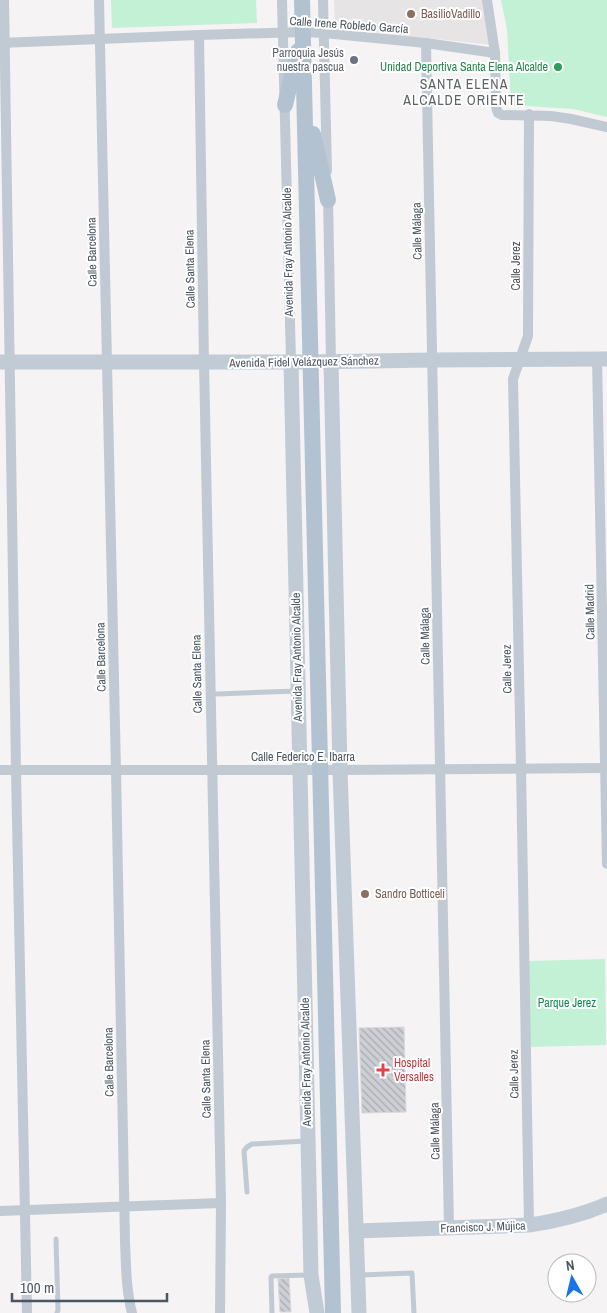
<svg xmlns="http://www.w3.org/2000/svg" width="607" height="1313" viewBox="0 0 607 1313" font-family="'Archivo Narrow',sans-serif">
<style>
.education{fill:#e6e4e5}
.park{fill:#c3f1d5}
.building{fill:url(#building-back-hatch);stroke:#d7d9de}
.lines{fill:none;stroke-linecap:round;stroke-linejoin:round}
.lane{stroke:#c1cad2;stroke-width:5}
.street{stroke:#c1cad2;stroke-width:10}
.secondary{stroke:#c1cbd6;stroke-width:15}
.primary{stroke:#b3c2d1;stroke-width:16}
.education-dot{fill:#8d6e63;stroke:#fff;stroke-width:2}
.worship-dot{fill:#6b7280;stroke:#fff;stroke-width:2}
.leisure-dot{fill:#2e9e5b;stroke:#fff;stroke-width:2}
.health-dot{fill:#e0444e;stroke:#fff;stroke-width:2}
.labels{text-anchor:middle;stroke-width:4;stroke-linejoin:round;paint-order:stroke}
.education-label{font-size:12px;fill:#785e54;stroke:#fff;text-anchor:start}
.street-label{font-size:12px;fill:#4a5661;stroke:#fff}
.worship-label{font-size:12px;fill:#5b616d;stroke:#fff;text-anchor:end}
.leisure-label{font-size:12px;fill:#27864d;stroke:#fff;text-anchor:end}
.park-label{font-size:12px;fill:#17864f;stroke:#fff}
.health-label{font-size:12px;fill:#be3a42;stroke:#fff;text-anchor:start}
.neighbourhood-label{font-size:14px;letter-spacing:1px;fill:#5f6368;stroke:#fff}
</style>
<defs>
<pattern id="building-back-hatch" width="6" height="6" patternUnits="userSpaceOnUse" patternTransform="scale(1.25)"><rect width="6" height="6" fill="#cdcfd5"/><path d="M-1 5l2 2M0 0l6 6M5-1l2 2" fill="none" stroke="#a8abb0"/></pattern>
</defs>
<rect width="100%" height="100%" fill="#f5f3f3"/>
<polygon class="education" points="334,0 484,0 492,45 335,28"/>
<g class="park">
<polygon points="111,0 256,0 257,23 112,28"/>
<polygon points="501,0 607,0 607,117 573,109 511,105 507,29"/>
<polygon points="605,959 606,1045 529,1047 529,961"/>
</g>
<g class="building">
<polygon points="404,1027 406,1112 362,1113 359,1028"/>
<polygon points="289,1278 291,1312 280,1312 278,1279"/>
</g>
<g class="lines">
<g class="lane">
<polyline points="217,694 297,691"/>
<polyline points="247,1192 244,1151 247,1147 252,1144 305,1141"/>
<polyline points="56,1239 58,1310 57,1313"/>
<polyline points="361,1275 412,1273 414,1313"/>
<polyline points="272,1313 271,1277 272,1276 308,1275"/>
</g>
<g class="street">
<polyline points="4,0 16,771 27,1313"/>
<path d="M99,0L116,771L125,1241C126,1265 126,1289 132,1313"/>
<polyline points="282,0 291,362"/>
<polyline points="323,0 327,171"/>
<polyline points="487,0 495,53 496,107 498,113 502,115 551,116 571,119 607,127"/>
<polyline points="199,35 204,362 221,1203 220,1313"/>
<polyline points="0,43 199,35 303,32 324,33 426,43 495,53"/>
<polyline points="426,43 449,1228"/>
<polyline points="328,196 331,362"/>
<polyline points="597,359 607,864"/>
<polyline points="0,770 340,770 607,768"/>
<polyline points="0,1211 221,1203"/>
<polyline points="529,1225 521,768 513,379 528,336 529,114"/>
</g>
<g class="secondary">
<polyline points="0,362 311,362 432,360 607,359"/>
<polyline points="291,362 311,1275 317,1313"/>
<polyline points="331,362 340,770 359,1313"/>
<path d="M356,1231L529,1225C556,1221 582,1215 607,1204"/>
</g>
<g class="primary">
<polyline points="302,0 333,1313"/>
<polyline points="285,105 298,51"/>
<polyline points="313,134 328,200"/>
</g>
</g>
<g class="education-dot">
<circle cx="411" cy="14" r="5"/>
<circle cx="365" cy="894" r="5"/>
</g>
<circle class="worship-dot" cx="354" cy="60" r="5"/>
<circle class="leisure-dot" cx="558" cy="67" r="5"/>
<path class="health-dot" d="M380.5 1062.5h5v5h5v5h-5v5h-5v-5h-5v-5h5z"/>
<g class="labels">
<g class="education-label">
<text x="421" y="18">BasilioVadillo</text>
<text x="375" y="898">Sandro Botticeli</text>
</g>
<g class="street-label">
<text transform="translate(349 25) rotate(4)" y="4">Calle Irene Robledo García</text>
<text transform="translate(417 231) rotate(-91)" y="4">Calle Málaga</text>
<text transform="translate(92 252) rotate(-91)" y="4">Calle Barcelona</text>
<text transform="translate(288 252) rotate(-91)" y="4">Avenida Fray Antonio Alcalde</text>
<text transform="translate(516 266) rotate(-90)" y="4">Calle Jerez</text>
<text transform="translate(190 269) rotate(-91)" y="4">Calle Santa Elena</text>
<text transform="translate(304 362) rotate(-1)" y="4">Avenida Fidel Velázquez Sánchez</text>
<text transform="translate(590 612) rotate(-91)" y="4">Calle Madrid</text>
<text transform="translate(425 636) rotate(-91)" y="4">Calle Málaga</text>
<text transform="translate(101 657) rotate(-91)" y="4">Calle Barcelona</text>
<text transform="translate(297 657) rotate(-91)" y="4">Avenida Fray Antonio Alcalde</text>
<text transform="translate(507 669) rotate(-91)" y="4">Calle Jerez</text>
<text transform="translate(197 674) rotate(-91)" y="4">Calle Santa Elena</text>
<text x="303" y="761">Calle Federico E. Ibarra</text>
<text transform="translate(109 1062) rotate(-91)" y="4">Calle Barcelona</text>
<text transform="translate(306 1062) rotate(-91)" y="4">Avenida Fray Antonio Alcalde</text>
<text transform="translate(514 1074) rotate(-91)" y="4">Calle Jerez</text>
<text transform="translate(206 1079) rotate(-91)" y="4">Calle Santa Elena</text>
<text transform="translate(435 1131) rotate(-91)" y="4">Calle Málaga</text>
<text transform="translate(483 1227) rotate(-2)" y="4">Francisco J. Mújica</text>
</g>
<g class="worship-label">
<text x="344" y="57">Parroquia Jesús<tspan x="344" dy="14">nuestra pascua</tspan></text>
</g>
<g class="leisure-label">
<text x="548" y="71">Unidad Deportiva Santa Elena Alcalde</text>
</g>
<g class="park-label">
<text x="567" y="1007">Parque Jerez</text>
</g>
<g class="health-label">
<text x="394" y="1067">Hospital<tspan x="394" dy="14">Versalles</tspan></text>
</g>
<g class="neighbourhood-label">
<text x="464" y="89">SANTA ELENA<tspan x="464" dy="16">ALCALDE ORIENTE</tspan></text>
</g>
</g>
<g transform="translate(572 1278) rotate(352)"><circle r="24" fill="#ffffff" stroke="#b7bbc0"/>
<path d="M0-4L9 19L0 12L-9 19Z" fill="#1a73e8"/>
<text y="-8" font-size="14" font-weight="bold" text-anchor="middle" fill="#4a5661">N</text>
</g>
<path d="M12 1293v8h155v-8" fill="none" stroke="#4a5661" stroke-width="2.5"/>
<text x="20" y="1293" font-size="15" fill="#4a5661" stroke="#ffffff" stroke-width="4" paint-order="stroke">100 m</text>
</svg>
